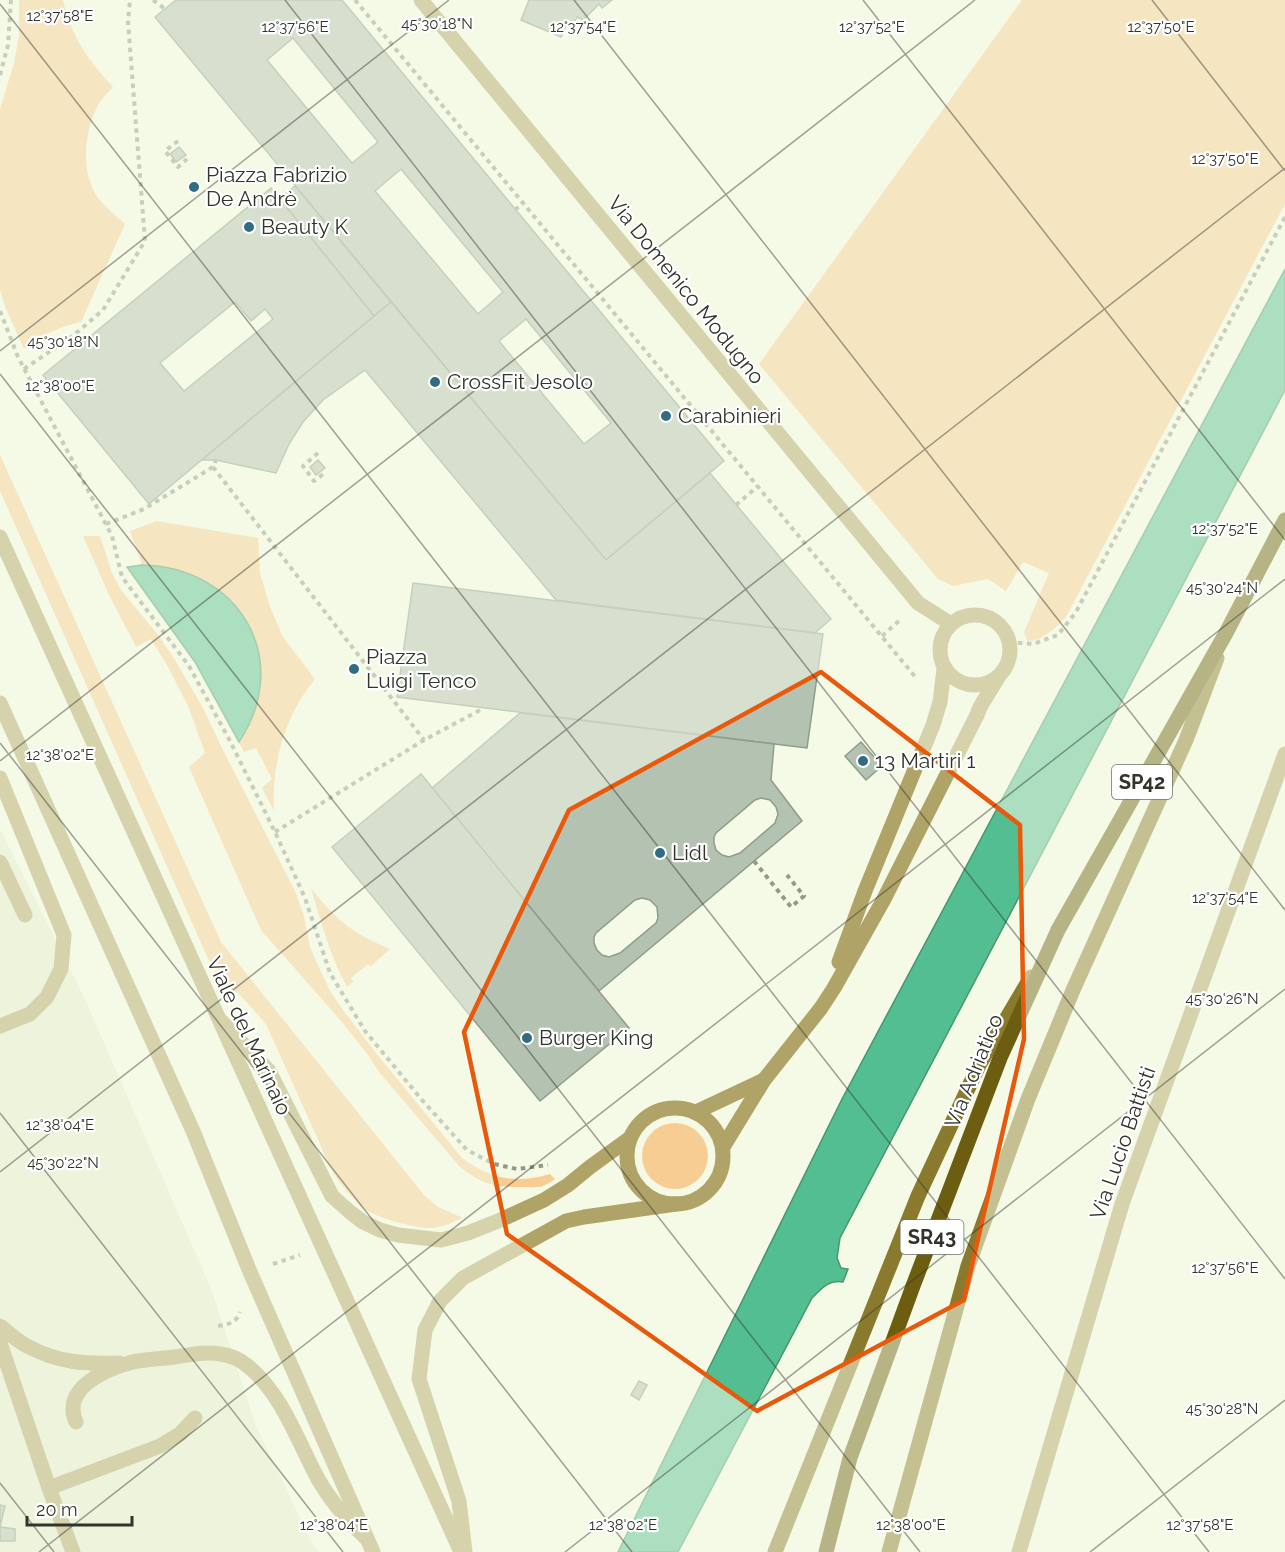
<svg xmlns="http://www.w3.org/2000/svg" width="1285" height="1552" viewBox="0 0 1285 1552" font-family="Raleway,sans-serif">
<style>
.built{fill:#e6eed1}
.green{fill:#f8cd94}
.water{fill:#52be91;stroke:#489573;stroke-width:1.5}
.building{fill:#b3c2b1;stroke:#8e9c8c;stroke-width:1.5;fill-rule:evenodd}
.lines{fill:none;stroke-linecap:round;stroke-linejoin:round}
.path{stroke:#94988a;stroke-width:4;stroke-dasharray:4.5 4.5;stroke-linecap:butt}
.service{stroke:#b0a367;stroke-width:15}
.minor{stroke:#b0a367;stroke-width:15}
.tertiary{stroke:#b0a367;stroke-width:15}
.secondary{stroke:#8a7a2d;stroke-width:15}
.primary{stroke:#6c5d11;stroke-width:15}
.marked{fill:none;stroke:#e8590c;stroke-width:4.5;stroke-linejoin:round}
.ticks{fill:none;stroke:#32342c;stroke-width:1.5;stroke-opacity:0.45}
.poi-dot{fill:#326b84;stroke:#fff;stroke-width:2}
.labels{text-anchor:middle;stroke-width:4.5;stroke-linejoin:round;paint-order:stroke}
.shield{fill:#fff;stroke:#70716b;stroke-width:1.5}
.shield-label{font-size:20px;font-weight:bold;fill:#32342c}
.poi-label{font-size:21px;fill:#32342c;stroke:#fff;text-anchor:start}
.street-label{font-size:21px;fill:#32342c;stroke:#fff}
.ticks-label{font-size:15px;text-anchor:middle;fill:#32342c;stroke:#fff;stroke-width:4.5;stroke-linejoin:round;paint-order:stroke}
</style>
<rect width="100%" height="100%" fill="#f4fae5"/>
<polygon class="built" points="0,829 85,999 212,1291 256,1426 310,1539 319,1552 0,1552"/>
<g class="green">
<path d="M19,0H63C71,36 88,60 113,87C108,93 102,98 98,105C84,132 80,172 98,198C106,208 116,216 125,224L81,322C59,327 41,335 24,349L6,309L0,290V109L14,63L19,36Z"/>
<path d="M1022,0H1285V204L1066,617C1055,628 1043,641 1027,641L1024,632L1049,573L1023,562L1006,591L988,579L953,586L938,579L759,364Z"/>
<path d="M0,455L221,942L424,1195L438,1207L463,1218C453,1222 443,1227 432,1228C416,1229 378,1218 364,1209C360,1207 357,1202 354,1199C338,1183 327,1165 320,1144L266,1024L242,997L229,986L210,963L0,491Z"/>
<path d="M157,521L258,538L260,573L270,607L283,637L315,679C285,715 271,765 274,811L262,788L272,779L256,748L244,752L239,742L248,729L261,690L259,653L255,637L237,607L156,566L142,565L130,531Z"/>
<path d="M83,536H100L112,573L121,590L159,636L175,660L203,708L223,750L295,891L304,916L310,947L321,972L330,991L343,1010L376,1053L462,1158C490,1179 516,1184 550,1174L555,1179C541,1189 539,1187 523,1187C495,1187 483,1185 460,1167L379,1072L368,1055L342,1022L261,930L189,767L205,753L188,706L168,667L151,639L136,647L109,595Z"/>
<path d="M311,888C336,920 352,933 390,949L370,967L368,964L351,978L353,982L347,987C330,956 321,922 311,888Z"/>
<circle cx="675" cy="1156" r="33"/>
</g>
<g class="water">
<path d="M1285,269V390L840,1238L837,1258L841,1268L848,1269L843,1282C829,1279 821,1289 812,1298L678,1552H618L842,1099Z"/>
<path d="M142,565C239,567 294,659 239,742L195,662L127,567Z"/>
</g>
<g class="building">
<path d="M176,0H342L724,461L606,560L155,17ZM293,38L378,142L352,163L267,60ZM401,169L503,292L478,314L375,191ZM526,319L611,423L584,444L499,341Z"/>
<polygon points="529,0 612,0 602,8 599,4 583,20 577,17 573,25 567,23 561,37 521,20"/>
<polygon points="179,147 186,155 176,162 170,154"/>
<polygon points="295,186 391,302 374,316 280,199"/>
<path d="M271,188L374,316L149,504L43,375ZM235,302L251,321L265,309L273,319L184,391L160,363Z"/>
<polygon points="391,302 606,560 710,473 831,619 815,633 556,600 365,370 323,400 303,422 289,444 276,473 216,460 202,460"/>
<polygon points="318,460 325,468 316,475 310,467"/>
<polygon points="413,583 823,634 807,748 397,697"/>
<path d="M520,713L774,744L771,780L802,821L599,991L432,788ZM761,798L770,800L776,807L778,814L775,823L740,853L729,857L722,855L716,850L714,843V837L716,833L755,800ZM642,898L650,900L657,907L658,918L656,923L620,953L609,957L602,955L597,950L594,943V937L596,933L635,900Z"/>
<polygon points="861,742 882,766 866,780 845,756"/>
<polygon points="421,774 629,1028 540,1101 332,847"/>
<polygon points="639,1381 647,1385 639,1400 631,1395"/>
<polygon points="0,1505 5,1506 0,1527 15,1529 15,1541 0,1541"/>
</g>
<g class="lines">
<g class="path">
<polyline points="153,0 165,9"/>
<polyline points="355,0 917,679"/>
<polyline points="0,75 8,45 11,0"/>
<polyline points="178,141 165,151 178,167 187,159"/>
<polyline points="515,210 523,203"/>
<polyline points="0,311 18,357 112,536 122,577 189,666 230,741 275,832 305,898 330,973 365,1031 422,1100 467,1150 494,1164 517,1169 548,1165"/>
<polyline points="24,369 74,335 103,310 145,241 128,22 130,0"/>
<polyline points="318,453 303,466 314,481 326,472"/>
<polyline points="213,467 424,740"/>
<polyline points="736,505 758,486"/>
<polyline points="106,524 144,509 213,467 216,460"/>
<polyline points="882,636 900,620"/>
<polyline points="1009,642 1033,644 1058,635 1076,612 1285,217"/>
<polyline points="275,832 424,740 484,708"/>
<polyline points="754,861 791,907 804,896 787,875"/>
<polyline points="273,1264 300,1255"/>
<path d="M218,1326C230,1324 236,1323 240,1312"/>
</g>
<g class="service">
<polyline points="0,862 25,915"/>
<path d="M0,1326C9,1333 17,1341 27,1346C59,1363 84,1364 119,1363"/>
<polyline points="0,1343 49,1488 73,1552"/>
<path d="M76,1422C61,1389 104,1370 129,1363C144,1359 160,1359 175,1357C189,1355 206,1351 220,1354C231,1355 241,1360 249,1367C282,1394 298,1442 318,1479C331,1502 348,1521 367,1539"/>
<polyline points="49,1488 160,1446 180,1434 195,1418"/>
<polyline points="1019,1552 1122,1204 1285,754"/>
</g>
<g class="minor">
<polyline points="421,0 918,603 951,624"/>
<circle cx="975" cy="650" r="35"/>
<polyline points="0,778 64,935 61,969 47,997 30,1014 0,1026"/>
<polyline points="839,962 865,891 933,725 940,702 944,669"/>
<polyline points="220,1020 269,1071 332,1196 350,1212 363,1222 380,1230 398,1235 441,1240 468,1233 498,1221 544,1200 568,1185 590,1167 630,1138"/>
<circle cx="675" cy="1156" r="48"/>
<polyline points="696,1112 764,1080"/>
<polyline points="723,1147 764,1080 821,1008 834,988 884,899 977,715 980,707 999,676"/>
<polyline points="465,1552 459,1501 419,1379 425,1330 440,1301 463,1278 566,1221 584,1217 676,1204"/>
</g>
<g class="tertiary">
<polyline points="0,537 461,1552"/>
<polyline points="0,703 193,1131 250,1272 373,1552"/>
</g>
<g class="secondary">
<polyline points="775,1552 918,1196 979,1065 1031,977"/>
<polyline points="889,1552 968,1266 1028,1099 1073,990 1186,740 1217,658"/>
</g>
<polyline class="primary" points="826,1552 850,1458 913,1286 1000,1058 1058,930 1226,633 1285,520"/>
</g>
<path d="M0 0H1285V1552H0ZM821,672L1020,825L1024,1039L964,1300L757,1411L507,1234L464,1032L569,810Z" fill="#f4fae5" fill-opacity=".55" fill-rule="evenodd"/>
<path class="marked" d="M821,672L1020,825L1024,1039L964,1300L757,1411L507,1234L464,1032L569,810Z"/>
<path class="ticks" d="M285,0L1285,1279M574,0L1285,910M863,0L1285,540M1152,0L1285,171M0,4L1209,1552M0,351L449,0M0,374L920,1552M0,743L632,1552M0,761L975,0M0,1113L343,1552M0,1172L1285,168M0,1483L54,1552M39,1552L1285,579M565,1552L1285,989M1090,1552L1285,1400"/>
<g class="poi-dot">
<circle cx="194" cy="187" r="6"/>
<circle cx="249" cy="227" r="6"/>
<circle cx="435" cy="382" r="6"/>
<circle cx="666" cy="416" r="6"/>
<circle cx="354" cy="669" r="6"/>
<circle cx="863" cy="761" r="6"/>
<circle cx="660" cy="853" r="6"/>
<circle cx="527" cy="1038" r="6"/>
</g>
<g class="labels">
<g class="shield">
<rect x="1112" y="765" width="60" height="34" rx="4.5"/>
<rect x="900.5" y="1220" width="63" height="34" rx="4.5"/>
</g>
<g class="shield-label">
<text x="1142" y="789">SP42</text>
<text x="932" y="1244">SR43</text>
</g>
<g class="poi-label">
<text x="206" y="182">Piazza Fabrizio<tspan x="206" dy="24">De Andrè</tspan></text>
<text x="261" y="234">Beauty K</text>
<text x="447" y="389">CrossFit Jesolo</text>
<text x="678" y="423">Carabinieri</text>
<text x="366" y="664">Piazza<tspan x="366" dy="24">Luigi Tenco</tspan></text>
<text x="875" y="768">13 Martiri 1</text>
<text x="672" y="860">Lidl</text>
<text x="539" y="1045">Burger King</text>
</g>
<g class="street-label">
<text transform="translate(686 290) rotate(51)" y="7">Via Domenico Modugno</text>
<text transform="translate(249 1036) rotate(65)" y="7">Viale del Marinaio</text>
<text transform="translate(974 1071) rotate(-68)" y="7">Via Adriatico</text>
<text transform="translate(1123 1143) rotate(-71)" y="7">Via Lucio Battisti</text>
</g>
</g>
<g class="ticks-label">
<text x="60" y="21">12°37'58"E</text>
<text x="437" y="29">45°30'18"N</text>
<text x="295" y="32">12°37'56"E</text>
<text x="583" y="32">12°37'54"E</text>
<text x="872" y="32">12°37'52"E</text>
<text x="1161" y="32">12°37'50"E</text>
<text x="1225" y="164">12°37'50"E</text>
<text x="63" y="347">45°30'18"N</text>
<text x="60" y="391">12°38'00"E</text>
<text x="1225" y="534">12°37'52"E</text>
<text x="1222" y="593">45°30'24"N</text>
<text x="60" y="760">12°38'02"E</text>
<text x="1225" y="903">12°37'54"E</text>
<text x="1222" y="1004">45°30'26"N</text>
<text x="60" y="1130">12°38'04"E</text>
<text x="63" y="1168">45°30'22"N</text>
<text x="1225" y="1273">12°37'56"E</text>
<text x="1222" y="1414">45°30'28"N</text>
<text x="334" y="1530">12°38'04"E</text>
<text x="623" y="1530">12°38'02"E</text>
<text x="911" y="1530">12°38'00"E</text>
<text x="1200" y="1530">12°37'58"E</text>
</g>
<path d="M27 1516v9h105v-9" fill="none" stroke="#32342c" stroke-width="3"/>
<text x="36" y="1516" font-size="18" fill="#32342c" stroke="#ffffff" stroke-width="4.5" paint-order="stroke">20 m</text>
</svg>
